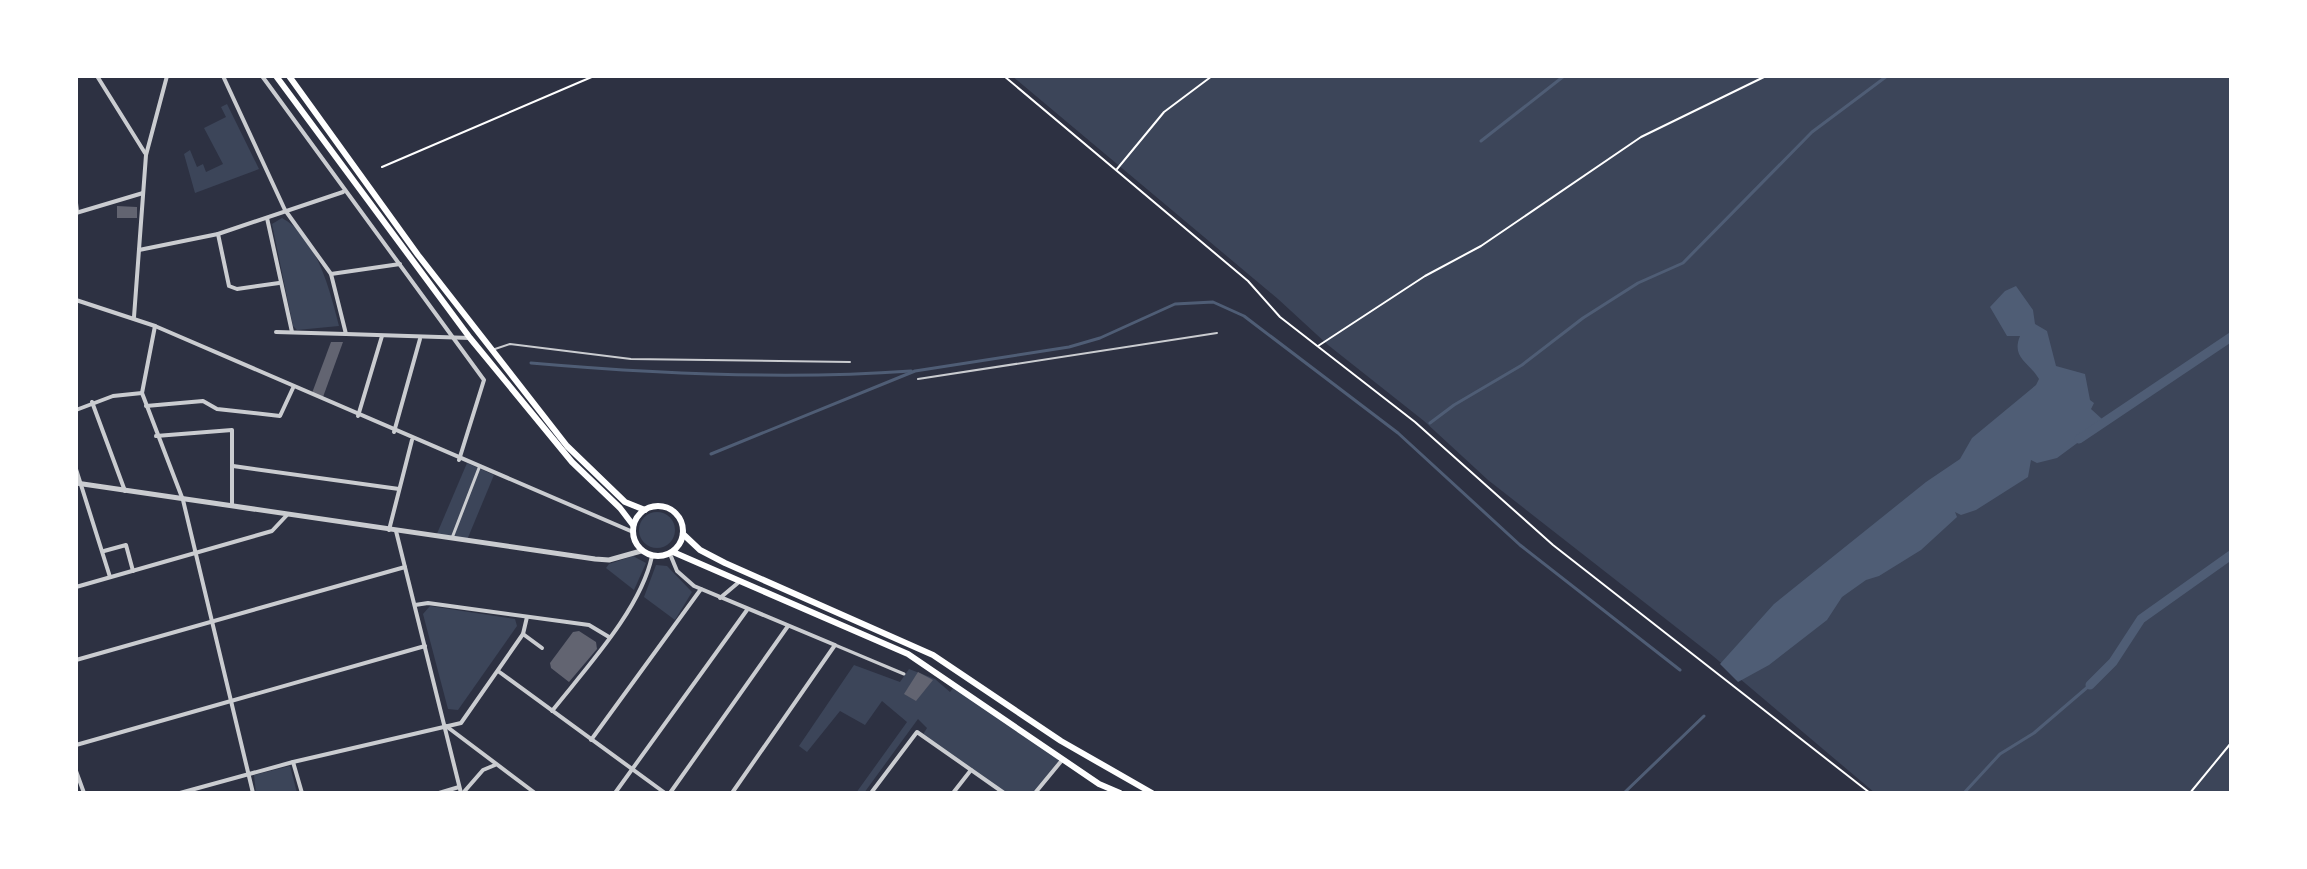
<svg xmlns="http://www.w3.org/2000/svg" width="2307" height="869" viewBox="0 0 2307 869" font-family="Signika,sans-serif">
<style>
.green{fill:#3c4559}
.water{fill:#4f5d75}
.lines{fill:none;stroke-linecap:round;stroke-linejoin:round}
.stream{stroke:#4f5d75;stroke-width:3}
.canal{stroke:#4f5d75;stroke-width:9}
.building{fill:#626471}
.path{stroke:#fff;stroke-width:2}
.service{stroke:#caccd0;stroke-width:2}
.pedestrian{stroke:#caccd0;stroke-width:3}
.minor{stroke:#caccd0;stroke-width:4}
.tertiary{stroke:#caccd0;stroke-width:5}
.secondary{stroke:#fff;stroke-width:6}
</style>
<rect width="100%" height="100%" fill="#2d3142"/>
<g class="green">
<polygon points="1012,76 2231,76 2231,793 1875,793 1713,656 1488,480 1424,421 1328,345 1278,299"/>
<polygon points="227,104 259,169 195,193 184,154 190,150 197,167 203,164 206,172 223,164 204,128 226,117 221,107"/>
<path d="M282,218C317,237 330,291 339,326L297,330L293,326L272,224Z"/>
<polygon points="467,463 494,475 467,540 436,536"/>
<circle cx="657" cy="530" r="18"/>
<polygon points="633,556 646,563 634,590 606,568 609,564"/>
<polygon points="656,565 667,566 692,592 675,620 644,597"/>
<polygon points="430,606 515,619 517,626 458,710 448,709 423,614"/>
<polygon points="854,665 900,682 909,669 935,679 950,692 956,684 1063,759 1035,793 1004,793 922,736 927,728 918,719 864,793 856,793 907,722 882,701 865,725 840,711 807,752 799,746"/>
<polygon points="290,766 297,793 256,793 254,775"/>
</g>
<path class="water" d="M2016,286L2033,310L2035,324L2047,331L2056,366L2085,374L2090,400L2094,403L2091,409L2102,419L2078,435L2080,441L2057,458L2037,463L2031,460L2028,477L1976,510L1961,515L1955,512L1957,517L1921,550L1879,576L1866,580L1842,597L1827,620L1769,665L1738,682L1720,664L1774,604L1926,482L1960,459L1972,438L2036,385L2039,379C2029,362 2011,358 2020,336H2007L1990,307L2005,291Z"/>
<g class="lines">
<g class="stream">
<polyline points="1481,141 1564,76"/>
<path d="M531,363C657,374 785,380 911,371"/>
<polyline points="1430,423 1454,405 1522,365 1583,318 1638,283 1683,263 1812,132 1887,76"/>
<polyline points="711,454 915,371 1069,347 1100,338 1175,304 1213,302 1244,316 1398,433 1520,545 1680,670"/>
<polyline points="1624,793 1704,716"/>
<polyline points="1964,793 2000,754 2034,733 2090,685"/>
</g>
<g class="canal">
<polyline points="2079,439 2231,337"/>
<polyline points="2090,685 2113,662 2141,619 2231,555"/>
</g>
</g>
<g class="building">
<polygon points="117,206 137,207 137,218 117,218"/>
<polygon points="331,342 343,342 323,397 312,393"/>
<polygon points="579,631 596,642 597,649 569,682 551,668 550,663 573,632"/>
<polygon points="918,672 933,680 916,701 904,694"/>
</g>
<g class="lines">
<g class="path">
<polyline points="1004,76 1248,281 1280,317 1415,422 1553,545 1870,793"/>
<polyline points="382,167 594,76"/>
<polyline points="1117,169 1164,112 1212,76"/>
<polyline points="1318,346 1425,276 1481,246 1641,137 1766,76"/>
<polyline points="2190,793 2231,743"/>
</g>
<g class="service">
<polyline points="495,349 510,344 631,359 850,362"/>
<polyline points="918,379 1217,333"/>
</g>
<g class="pedestrian">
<polyline points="452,538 479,468"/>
<polyline points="835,645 904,674"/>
</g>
<g class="minor">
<polyline points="97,76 145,153"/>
<polyline points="223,76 285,210 331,274 346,334 276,332"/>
<polyline points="262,76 484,380 459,460"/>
<polyline points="76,203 77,212"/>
<polyline points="76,213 143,193"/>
<polyline points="267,218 292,332"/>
<polyline points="218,234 229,286 237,289 279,283"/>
<polyline points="139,250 218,234 343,192"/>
<polyline points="331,274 400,264"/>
<polyline points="76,300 155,326 633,532"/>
<polyline points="134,317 146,155 167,76"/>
<polyline points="155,326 142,393 183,500 253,793"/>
<polyline points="346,334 470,338"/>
<polyline points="92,402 125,491"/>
<polyline points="146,406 203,401 217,409 280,416 293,388"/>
<polyline points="76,410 113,396 142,393"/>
<polyline points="358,416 382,336"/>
<polyline points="394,432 420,339"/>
<polyline points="156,436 232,430 232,505"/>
<polyline points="233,466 399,489"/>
<polyline points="76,469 110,577"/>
<polyline points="389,530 412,440"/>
<polyline points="396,531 461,793"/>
<polyline points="104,551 126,545 133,571"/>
<polyline points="670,554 677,571 694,586 835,645 732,793"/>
<polyline points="76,587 272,531 287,515"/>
<polyline points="720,598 739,582"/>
<polyline points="415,605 428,603 589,625 609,637"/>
<polyline points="523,634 542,648"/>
<polyline points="76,660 405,567"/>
<polyline points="498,671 665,793"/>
<path d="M552,711C586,668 641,609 652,556"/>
<polyline points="446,726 535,793"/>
<polyline points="591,740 701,589"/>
<polyline points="76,745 425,646"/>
<polyline points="293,762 302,793"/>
<polyline points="76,771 84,793"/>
<polyline points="180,793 293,762 461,723 523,634 527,617"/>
<polyline points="439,793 459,787"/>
<polyline points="463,793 483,770 495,765"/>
<polyline points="615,793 747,610"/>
<polyline points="670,793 788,626"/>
<polyline points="871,793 917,732 1004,793"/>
<polyline points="953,793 971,770"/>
<polyline points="1035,793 1063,759"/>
</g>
<polyline class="tertiary" points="76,483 595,559 609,560 641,551"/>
<g class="secondary">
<polyline points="276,76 470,338 572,462 620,508 633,525"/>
<polyline points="289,76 418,255 567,446 625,502 645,510"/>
<circle cx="658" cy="531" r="25"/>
<polyline points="683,534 700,550 725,563 933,655 1061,741 1152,793"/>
<polyline points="673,552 908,654 1099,784 1120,793"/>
</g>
</g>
<rect width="2307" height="869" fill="none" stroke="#ffffff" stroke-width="156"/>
</svg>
